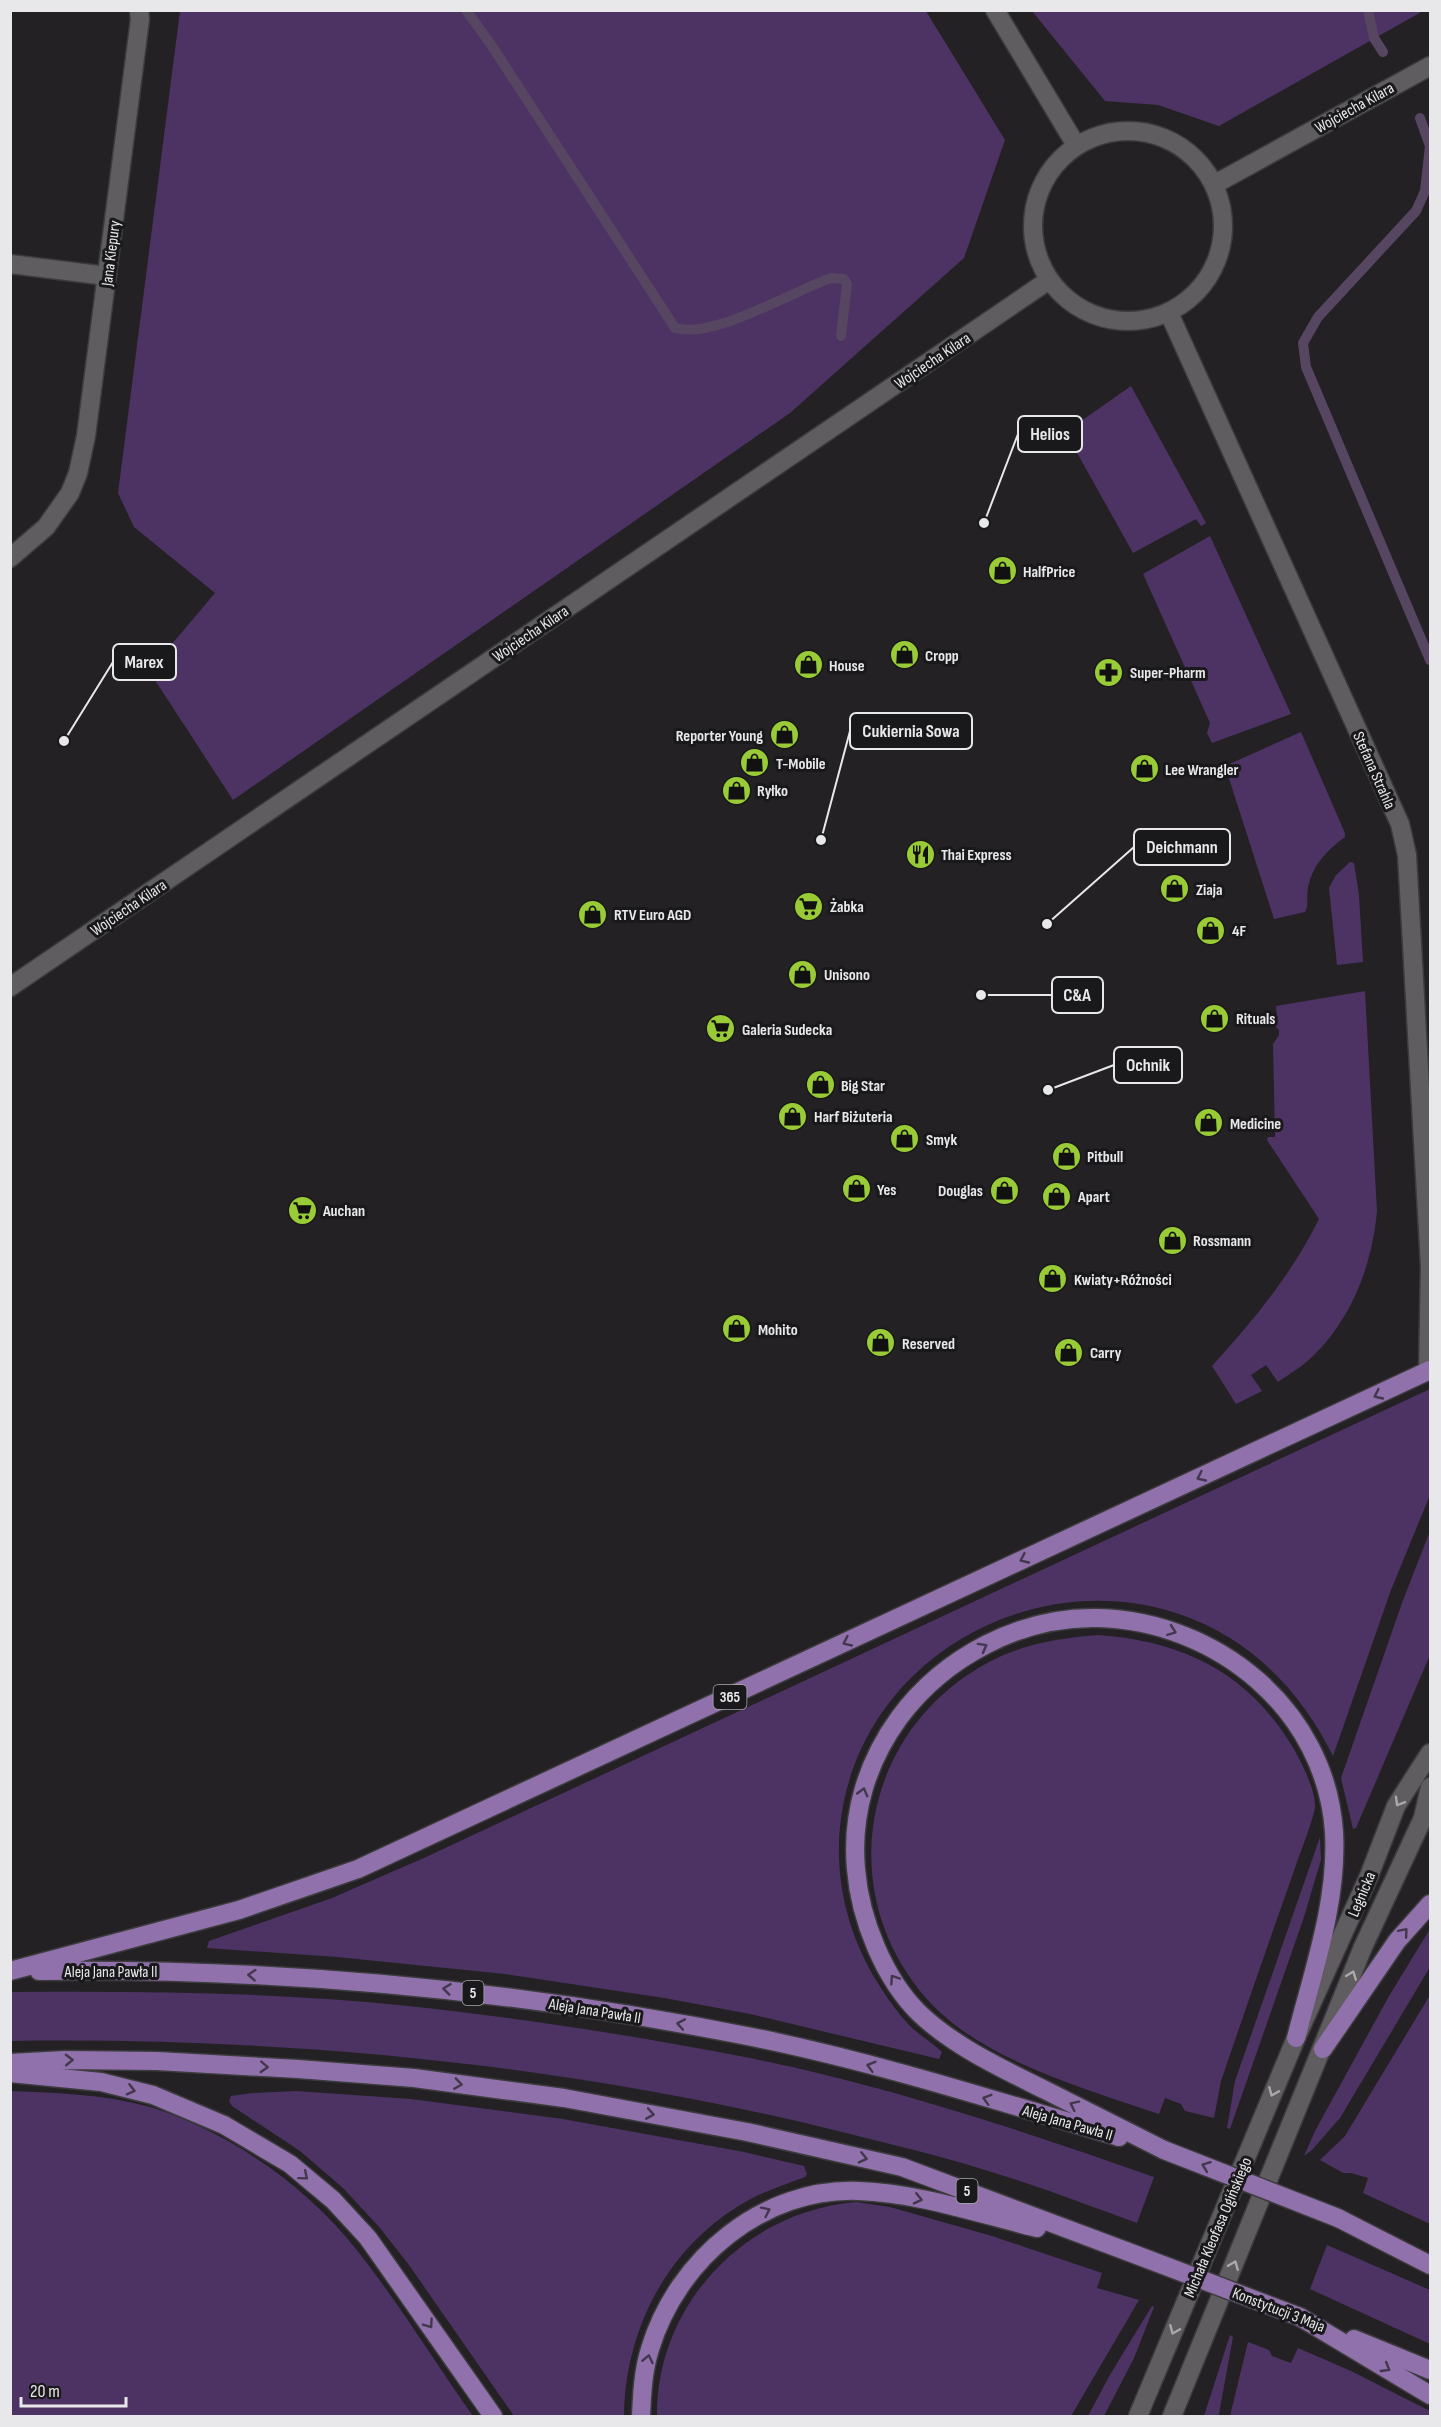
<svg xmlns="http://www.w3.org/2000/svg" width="1441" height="2427" viewBox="0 0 1441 2427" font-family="'Sofia Sans Condensed',sans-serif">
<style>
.green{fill:#4c3363}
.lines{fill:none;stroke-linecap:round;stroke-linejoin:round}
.stream{stroke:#564661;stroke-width:10}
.minor-casing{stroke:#3c3b3d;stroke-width:21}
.secondary-casing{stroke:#3c3b3d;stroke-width:21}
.primary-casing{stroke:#3c3b3d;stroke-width:21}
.minor{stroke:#5f5d60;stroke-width:18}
.secondary{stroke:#5f5d60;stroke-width:18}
.primary{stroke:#9071ac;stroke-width:18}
.primary-bridge-casing{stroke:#3c3b3d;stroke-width:21;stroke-linecap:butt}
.primary-bridge{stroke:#9071ac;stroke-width:18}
.oneway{stroke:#43374d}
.oneway2{stroke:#aaa9ab}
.labels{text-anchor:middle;stroke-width:6;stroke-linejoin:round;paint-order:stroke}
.shield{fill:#19181a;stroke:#aaa9ab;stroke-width:1.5}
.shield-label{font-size:15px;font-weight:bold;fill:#e8e7e9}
.street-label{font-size:16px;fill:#e8e7e9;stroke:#19181a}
.poi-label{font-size:16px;font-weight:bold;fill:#e8e7e9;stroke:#19181a;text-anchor:start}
.leader{fill:none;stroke:#e8e7e9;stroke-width:2}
.callout-dot{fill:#e8e7e9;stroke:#19181a;stroke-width:2}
.callout{fill:#19181a;stroke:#e8e7e9;stroke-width:2}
.callout-label{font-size:18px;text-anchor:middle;font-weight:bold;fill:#e8e7e9}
</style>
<rect width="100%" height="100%" fill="#232124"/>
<g class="green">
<polygon points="180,11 926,11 1005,140 964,258 790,413 233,800 149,671 215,593 134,527 118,493"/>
<polygon points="1032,11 1423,11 1219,126 1158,105 1105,101"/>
<polygon points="1131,386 1206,523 1201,526 1196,519 1133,553 1071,442 1064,433"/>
<polygon points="1210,536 1291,714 1212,743 1207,733 1210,723 1143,574"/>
<path d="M1301,732L1345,833V837C1327,850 1312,866 1308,888C1306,896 1309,905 1305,912L1274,919L1225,766Z"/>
<polygon points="1350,862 1354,863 1359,895 1363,962 1337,965 1329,888 1336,875"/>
<path d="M1365,991L1377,1211C1372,1265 1352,1319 1312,1357C1302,1367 1289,1374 1278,1382L1266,1365L1251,1375L1262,1391L1236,1404L1212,1366C1254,1320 1291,1275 1319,1219L1267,1140L1268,1137H1275L1273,1044L1279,1035V1030L1273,1024L1274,1018L1277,1016L1276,1006Z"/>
<path d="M1430,1389V1495L1391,1590L1333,1756C1309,1708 1276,1667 1230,1638C1076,1543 866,1639 841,1818C833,1878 848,1938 881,1988C889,2001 899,2014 909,2025C919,2035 932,2042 942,2052L939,2059L750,2014L664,1998L505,1974L337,1957L207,1948L209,1941L332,1898L426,1857Z"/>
<polygon points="1430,1531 1430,1655 1356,1828 1353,1829 1341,1778 1402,1603"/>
<path d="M1098,1635C1185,1641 1250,1674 1295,1751C1303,1766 1315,1789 1315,1806C1315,1816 1298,1858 1294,1871C1269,1941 1245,2011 1221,2081L1214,2118L1185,2111L1181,2104L1165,2098L1159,2114C1084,2088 980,2060 926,1998C832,1890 863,1729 989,1662C1023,1644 1059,1638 1098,1635Z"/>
<polygon points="1320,1837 1321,1860 1303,1920 1230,2129 1227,2128 1235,2081"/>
<polygon points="1430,1929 1430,1967 1340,2118 1312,2150 1304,2156 1315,2131 1389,1996"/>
<path d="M11,1992C143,1991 276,1992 408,2006C522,2018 637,2036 750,2058C888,2086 1021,2130 1154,2177L1137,2223C1092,2207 1047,2189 1001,2175C946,2157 890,2144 834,2130C564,2064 288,2037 11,2041Z"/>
<polygon points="1430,1995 1430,2224 1363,2193 1368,2178 1351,2173 1343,2173 1320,2160 1345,2136"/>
<path d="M11,2091C57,2093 104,2094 150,2107C228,2131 305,2185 356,2249C398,2302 434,2361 473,2416H11Z"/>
<path d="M296,2091L411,2099L563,2119L744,2152L804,2166L807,2174L805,2177C782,2186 758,2193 737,2207C665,2252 625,2332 624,2416H514L409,2265L380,2228L343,2188L300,2151L232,2106L229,2101L231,2096L252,2093Z"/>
<path d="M856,2202L890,2207L992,2236L1102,2273L1097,2288L1139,2300L1071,2416H657C656,2305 745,2211 856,2202Z"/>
<polygon points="1327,2245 1430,2290 1430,2344 1310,2289"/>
<polygon points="1152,2306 1154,2307 1134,2358 1104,2416 1088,2416 1111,2373"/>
<polygon points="1230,2335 1233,2337 1219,2414 1218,2416 1204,2416"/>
<polygon points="1248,2342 1269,2350 1272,2356 1291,2363 1298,2348 1351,2371 1430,2411 1430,2416 1230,2416"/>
</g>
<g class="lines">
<g class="stream">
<path d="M466,10L492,46L675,328C714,339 791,292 831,278L844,279L847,284L841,336"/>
<polyline points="1368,10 1374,38 1383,52"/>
<polyline points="1420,118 1430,146 1425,191 1416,211 1318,317 1303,343 1306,367 1430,660"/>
</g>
<defs>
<g id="minor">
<polyline points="995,10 1076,145"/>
<circle cx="1128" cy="226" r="95"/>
<polyline points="1215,184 1430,66"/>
<polyline points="10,264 107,276"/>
<polyline points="1169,313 1400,824 1407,855 1430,1266 1428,1371"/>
<polyline points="10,558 46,527 70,493 78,473 86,436 140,19 139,10"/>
<polyline points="10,987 1049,280"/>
</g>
<g id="secondary">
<polyline points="1138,2416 1296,2038 1369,1876 1396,1806 1430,1753"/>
<polyline points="1172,2416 1363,1947 1423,1818 1430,1787"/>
</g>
<g id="primary">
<polyline points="10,1971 239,1910 358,1869 1430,1370"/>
<path d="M39,1971C279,1968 517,1990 752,2037C876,2062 997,2101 1119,2137"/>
<polyline points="1323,2049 1397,1941 1430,1904"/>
<polyline points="10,2063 65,2060 157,2061 298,2069 414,2078 564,2098 747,2132 902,2167 1126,2251"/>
<polyline points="10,2073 101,2082 153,2095 224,2125 290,2164 333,2200 368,2238 493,2416"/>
<path d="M1164,2150C1125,2130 1085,2110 1045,2090C1003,2069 955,2047 920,2014C884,1979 860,1919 856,1869C851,1814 867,1762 899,1718C944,1657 1021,1616 1098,1618C1217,1621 1326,1710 1334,1832C1338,1902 1313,1971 1296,2038"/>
<polyline points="1338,2218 1430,2265"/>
<polyline points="1300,2317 1430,2395"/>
<polyline points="1354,2339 1430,2370"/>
<path d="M641,2416C642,2394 643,2371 650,2349C677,2259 763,2187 859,2191C919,2193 979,2214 1037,2228"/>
</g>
</defs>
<use href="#minor" class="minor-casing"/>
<use href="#secondary" class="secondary-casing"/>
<use href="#primary" class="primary-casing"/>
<use href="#minor" class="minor"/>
<use href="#secondary" class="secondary"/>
<use href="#primary" class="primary"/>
<defs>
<g id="primary-bridge">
<polyline points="1164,2150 1338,2218"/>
<polyline points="1126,2251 1300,2317"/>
</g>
</defs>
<use href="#primary-bridge" class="primary-bridge-casing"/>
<use href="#primary-bridge" class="primary-bridge"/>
</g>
<defs><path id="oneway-chevron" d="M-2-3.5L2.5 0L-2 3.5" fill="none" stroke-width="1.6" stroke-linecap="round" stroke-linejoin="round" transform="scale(1.5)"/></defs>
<g class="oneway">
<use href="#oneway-chevron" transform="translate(1378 1395) rotate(155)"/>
<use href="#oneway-chevron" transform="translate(1201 1477) rotate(155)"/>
<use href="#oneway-chevron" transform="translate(1024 1559) rotate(155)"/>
<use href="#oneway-chevron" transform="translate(1172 1631) rotate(20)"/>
<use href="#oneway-chevron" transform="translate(847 1642) rotate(155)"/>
<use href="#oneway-chevron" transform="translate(983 1647) rotate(-29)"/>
<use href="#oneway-chevron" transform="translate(863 1792) rotate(-75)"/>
<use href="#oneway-chevron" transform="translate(1404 1932) rotate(-50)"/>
<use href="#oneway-chevron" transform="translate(252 1975) rotate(-176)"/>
<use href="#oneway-chevron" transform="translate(894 1979) rotate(-124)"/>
<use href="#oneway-chevron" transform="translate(447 1989) rotate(-173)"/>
<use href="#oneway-chevron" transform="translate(681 2024) rotate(-170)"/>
<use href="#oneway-chevron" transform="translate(69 2060) rotate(-1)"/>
<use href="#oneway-chevron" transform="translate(871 2066) rotate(-164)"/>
<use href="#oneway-chevron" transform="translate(264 2067) rotate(3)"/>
<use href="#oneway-chevron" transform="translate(458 2084) rotate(8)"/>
<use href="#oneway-chevron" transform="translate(131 2090) rotate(14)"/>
<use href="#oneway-chevron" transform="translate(987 2099) rotate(-164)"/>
<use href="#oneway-chevron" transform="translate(1074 2105) rotate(-154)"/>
<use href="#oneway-chevron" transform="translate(650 2114) rotate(10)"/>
<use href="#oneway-chevron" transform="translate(863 2158) rotate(13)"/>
<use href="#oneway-chevron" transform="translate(1206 2166) rotate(-159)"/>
<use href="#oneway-chevron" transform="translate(304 2176) rotate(40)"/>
<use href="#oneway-chevron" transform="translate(918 2199) rotate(13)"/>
<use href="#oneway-chevron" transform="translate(766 2211) rotate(-26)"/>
<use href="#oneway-chevron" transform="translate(429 2324) rotate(55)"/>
<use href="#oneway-chevron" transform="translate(648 2359) rotate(-78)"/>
<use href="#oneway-chevron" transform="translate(1386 2368) rotate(31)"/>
</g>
<g class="oneway2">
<use href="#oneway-chevron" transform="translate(1399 1802) rotate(120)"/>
<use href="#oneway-chevron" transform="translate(1352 1975) rotate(-69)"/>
<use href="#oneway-chevron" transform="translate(1273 2092) rotate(113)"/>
<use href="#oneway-chevron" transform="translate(1234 2265) rotate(-68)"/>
<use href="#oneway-chevron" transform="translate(1174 2330) rotate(113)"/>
</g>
<defs>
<symbol id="shop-disc" viewBox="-11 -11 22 22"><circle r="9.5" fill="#99cb36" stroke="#19181a"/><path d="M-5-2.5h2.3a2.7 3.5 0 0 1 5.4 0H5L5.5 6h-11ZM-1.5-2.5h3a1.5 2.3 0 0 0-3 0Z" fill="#111"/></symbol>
<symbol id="pharmacy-disc" viewBox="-11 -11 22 22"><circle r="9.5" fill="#99cb36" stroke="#19181a"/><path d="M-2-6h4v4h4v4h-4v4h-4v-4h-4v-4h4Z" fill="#111"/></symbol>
<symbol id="restaurant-disc" viewBox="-11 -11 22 22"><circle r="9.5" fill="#99cb36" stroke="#19181a"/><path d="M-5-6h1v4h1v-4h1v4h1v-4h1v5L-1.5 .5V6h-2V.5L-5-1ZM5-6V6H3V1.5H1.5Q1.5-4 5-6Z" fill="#111"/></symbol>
<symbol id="supermarket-disc" viewBox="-11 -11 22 22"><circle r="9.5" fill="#99cb36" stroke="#19181a"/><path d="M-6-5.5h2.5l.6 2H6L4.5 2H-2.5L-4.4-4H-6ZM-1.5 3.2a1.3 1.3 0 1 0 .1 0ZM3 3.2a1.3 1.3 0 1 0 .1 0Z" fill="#111"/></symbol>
</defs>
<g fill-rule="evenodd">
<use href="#shop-disc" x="986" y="554" width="33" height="33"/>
<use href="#shop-disc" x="888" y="638" width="33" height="33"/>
<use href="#shop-disc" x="792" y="648" width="33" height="33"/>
<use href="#pharmacy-disc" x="1092" y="656" width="33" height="33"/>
<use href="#shop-disc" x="768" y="718" width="33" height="33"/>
<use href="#shop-disc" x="738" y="746" width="33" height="33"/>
<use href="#shop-disc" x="1128" y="752" width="33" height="33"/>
<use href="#shop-disc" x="720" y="774" width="33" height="33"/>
<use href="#restaurant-disc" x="904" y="838" width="33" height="33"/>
<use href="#shop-disc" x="1158" y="872" width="33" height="33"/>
<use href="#supermarket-disc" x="792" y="890" width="33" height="33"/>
<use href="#shop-disc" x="576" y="898" width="33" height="33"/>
<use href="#shop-disc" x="1194" y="914" width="33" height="33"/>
<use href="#shop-disc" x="786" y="958" width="33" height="33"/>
<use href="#shop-disc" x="1198" y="1002" width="33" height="33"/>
<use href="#supermarket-disc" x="704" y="1012" width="33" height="33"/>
<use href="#shop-disc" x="804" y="1068" width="33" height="33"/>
<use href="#shop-disc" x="776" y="1100" width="33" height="33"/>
<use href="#shop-disc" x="1192" y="1106" width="33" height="33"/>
<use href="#shop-disc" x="888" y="1122" width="33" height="33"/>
<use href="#shop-disc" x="1050" y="1140" width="33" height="33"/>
<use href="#shop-disc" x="840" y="1172" width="33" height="33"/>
<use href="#shop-disc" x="988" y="1174" width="33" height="33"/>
<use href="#shop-disc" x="1040" y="1180" width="33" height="33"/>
<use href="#supermarket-disc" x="286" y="1194" width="33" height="33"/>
<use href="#shop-disc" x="1156" y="1224" width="33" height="33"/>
<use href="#shop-disc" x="1036" y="1262" width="33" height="33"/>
<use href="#shop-disc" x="720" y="1312" width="33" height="33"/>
<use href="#shop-disc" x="864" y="1326" width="33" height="33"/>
<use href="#shop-disc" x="1052" y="1336" width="33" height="33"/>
</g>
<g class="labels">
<g class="shield">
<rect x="713.5" y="1685" width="33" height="24" rx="4.5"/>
<rect x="462.5" y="1981" width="21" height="24" rx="4.5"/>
<rect x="956.5" y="2179" width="21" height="24" rx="4.5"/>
</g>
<g class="shield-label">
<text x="730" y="1702">365</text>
<text x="473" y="1998">5</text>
<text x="967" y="2196">5</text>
</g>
<g class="street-label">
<text transform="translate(1354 107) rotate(-29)" y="6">Wojciecha Kilara</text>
<text transform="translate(110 253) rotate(-83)" y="6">Jana Kiepury</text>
<text transform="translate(932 360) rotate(-34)" y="6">Wojciecha Kilara</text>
<text transform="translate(530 633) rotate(-34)" y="6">Wojciecha Kilara</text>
<text transform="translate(1375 770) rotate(66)" y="6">Stefana Strahla</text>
<text transform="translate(128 907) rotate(-34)" y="6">Wojciecha Kilara</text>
<text transform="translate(1361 1894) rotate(-67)" y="6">Legnicka</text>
<text x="111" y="1977">Aleja Jana Pawła II</text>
<text transform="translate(595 2010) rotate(9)" y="6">Aleja Jana Pawła II</text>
<text transform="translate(1068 2122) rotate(16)" y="6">Aleja Jana Pawła II</text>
<text transform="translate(1217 2227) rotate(-67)" y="6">Michała Kleofasa Ogińskiego</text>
<text transform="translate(1279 2309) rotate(21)" y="6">Konstytucji 3 Maja</text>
</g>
<g class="poi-label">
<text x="1023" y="577">HalfPrice</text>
<text x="925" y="661">Cropp</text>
<text x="829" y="671">House</text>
<text x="1130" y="678">Super-Pharm</text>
<text x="763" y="741" text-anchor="end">Reporter Young</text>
<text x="776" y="769">T-Mobile</text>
<text x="1165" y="775">Lee Wrangler</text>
<text x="757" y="796">Ryłko</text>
<text x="941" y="860">Thai Express</text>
<text x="1196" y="895">Ziaja</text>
<text x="830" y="912">Żabka</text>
<text x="614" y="920">RTV Euro AGD</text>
<text x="1232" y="936">4F</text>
<text x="824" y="980">Unisono</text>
<text x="1236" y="1024">Rituals</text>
<text x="742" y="1035">Galeria Sudecka</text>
<text x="841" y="1091">Big Star</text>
<text x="814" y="1122">Harf Biżuteria</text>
<text x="1230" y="1129">Medicine</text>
<text x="926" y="1145">Smyk</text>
<text x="1087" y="1162">Pitbull</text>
<text x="877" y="1195">Yes</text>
<text x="983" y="1196" text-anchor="end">Douglas</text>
<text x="1078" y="1202">Apart</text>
<text x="323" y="1216">Auchan</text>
<text x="1193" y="1246">Rossmann</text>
<text x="1074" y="1285">Kwiaty+Różności</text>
<text x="758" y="1335">Mohito</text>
<text x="902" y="1349">Reserved</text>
<text x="1090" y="1358">Carry</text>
</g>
</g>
<path class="leader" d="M984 523L1018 434M64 741L113 662M821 840L850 731M1047 924L1134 847M981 995L1052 995M1048 1090L1114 1065"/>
<g class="callout-dot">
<circle cx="984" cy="523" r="6"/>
<circle cx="64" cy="741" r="6"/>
<circle cx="821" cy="840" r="6"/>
<circle cx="1047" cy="924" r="6"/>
<circle cx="981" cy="995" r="6"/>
<circle cx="1048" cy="1090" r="6"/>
</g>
<g class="callout">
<rect x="1018" y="416" width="64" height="36" rx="6"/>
<rect x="113" y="644" width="63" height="36" rx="6"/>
<rect x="850" y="713" width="122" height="36" rx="6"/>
<rect x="1134" y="829" width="96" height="36" rx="6"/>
<rect x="1052" y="977" width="51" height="36" rx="6"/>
<rect x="1114" y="1047" width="68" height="36" rx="6"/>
</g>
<g class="callout-label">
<text x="1050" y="440">Helios</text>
<text x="144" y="668">Marex</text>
<text x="911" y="737">Cukiernia Sowa</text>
<text x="1182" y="853">Deichmann</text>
<text x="1077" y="1001">C&amp;A</text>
<text x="1148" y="1071">Ochnik</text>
</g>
<rect width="1441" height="2427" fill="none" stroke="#e8e7e9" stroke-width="24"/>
<path d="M21 2397v9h105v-9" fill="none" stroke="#e8e7e9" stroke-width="3"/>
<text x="30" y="2397" font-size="18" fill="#e8e7e9" stroke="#19181a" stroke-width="4.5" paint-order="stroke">20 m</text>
</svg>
